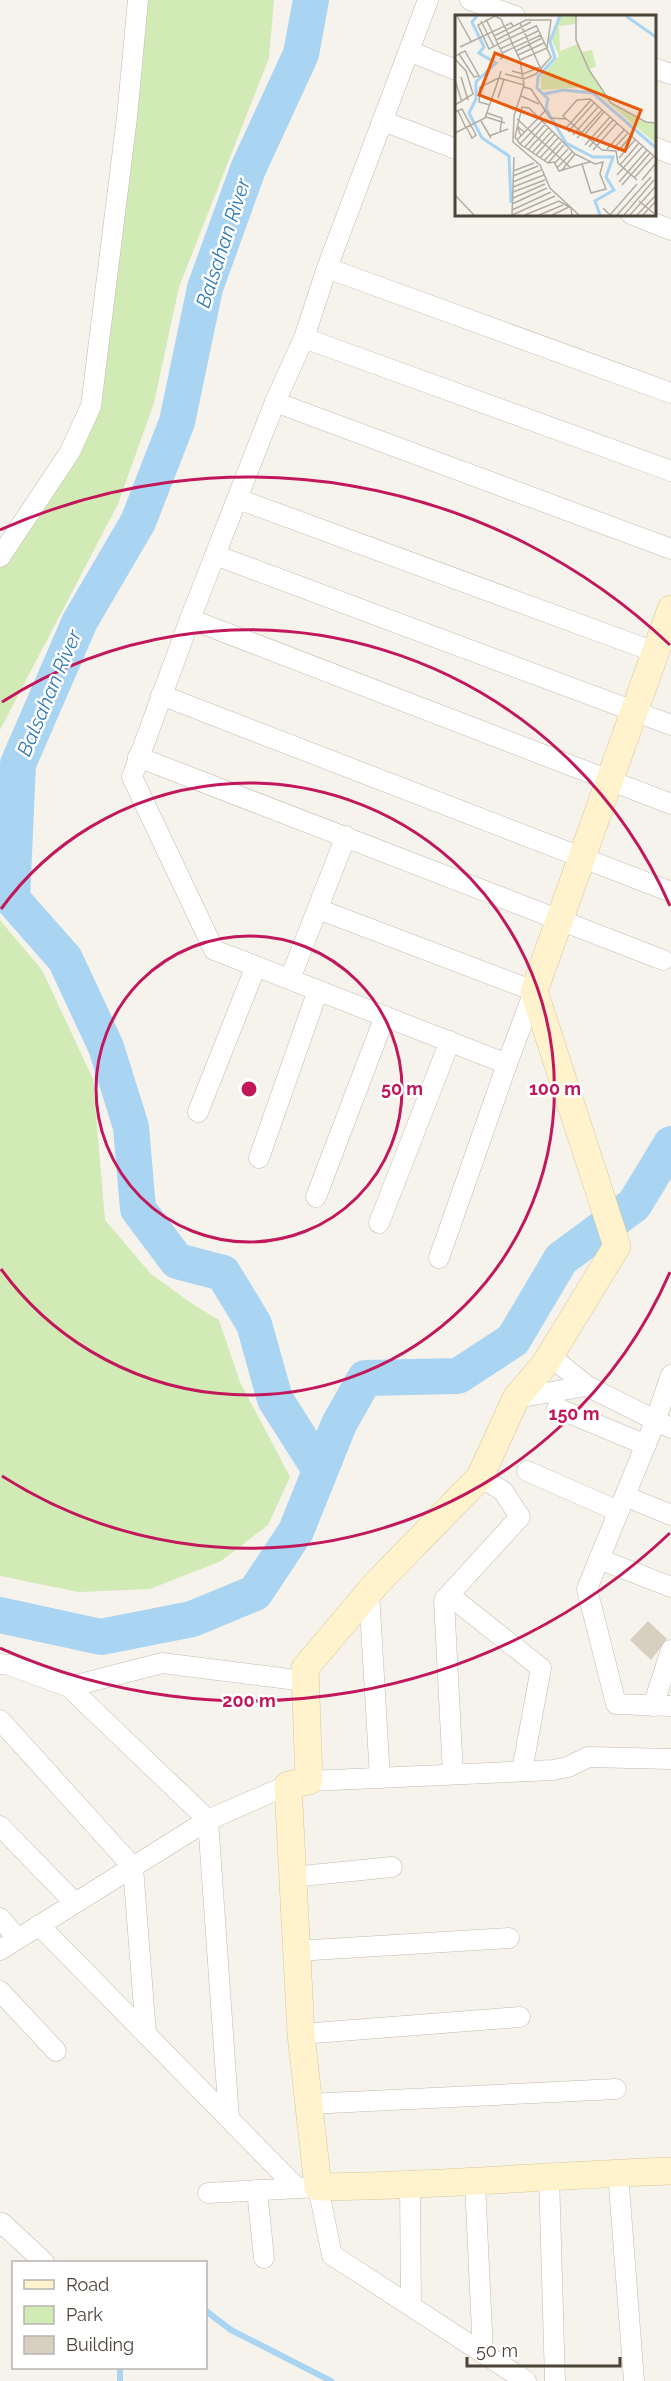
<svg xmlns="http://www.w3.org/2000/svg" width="671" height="2381" viewBox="0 0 671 2381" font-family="Raleway,sans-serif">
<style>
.green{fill:#d2eab5}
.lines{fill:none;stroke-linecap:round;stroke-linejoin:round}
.stream{stroke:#a9d4f2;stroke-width:6}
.river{stroke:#a9d4f2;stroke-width:36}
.building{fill:#d8cfc1}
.street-casing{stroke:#c2bbae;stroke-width:21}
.secondary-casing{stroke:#d6c79b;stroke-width:28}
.street{stroke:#fff;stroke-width:20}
.secondary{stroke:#fff3cd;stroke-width:27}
.ring{fill:none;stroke:#c2185b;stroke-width:3}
.labels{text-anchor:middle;stroke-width:5;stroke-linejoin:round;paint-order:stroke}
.water-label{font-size:20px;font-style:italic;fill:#2e7ab2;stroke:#fff}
.inset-river{fill:none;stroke:#a9d4f2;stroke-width:3}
.inset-road{fill:none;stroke:#b2ada4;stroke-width:1.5}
.view{fill:#e8590c;fill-opacity:0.15;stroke:#e8590c;stroke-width:3}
.inset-edge{fill:none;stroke:#4b4439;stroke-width:3}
.centre{fill:#c2185b;stroke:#fff;stroke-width:3}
.ring-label{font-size:18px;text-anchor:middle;font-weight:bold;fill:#c2185b;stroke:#fff;stroke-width:5;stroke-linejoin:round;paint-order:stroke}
</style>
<rect width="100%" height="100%" fill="#f6f3ec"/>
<g class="green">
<polygon points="137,0 274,0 269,58 179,287 154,403 118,504 0,730 0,555 79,434"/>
<polygon points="0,920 42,970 93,1079 105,1220 151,1274 194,1305 219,1320 240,1382 290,1477 268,1525 221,1561 150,1589 79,1592 0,1576"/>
</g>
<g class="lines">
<g class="stream">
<polyline points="206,2311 231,2330 331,2381"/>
<polyline points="120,2381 120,2368"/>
</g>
<g class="river">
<polyline points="311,0 301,54 248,169 205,288 177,422 138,522 80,621 18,764 12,899 65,959 106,1047 131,1127 138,1209 177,1261 223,1273 254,1324 275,1399 320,1470"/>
<polyline points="0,1615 101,1637 192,1619 255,1593 296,1531 339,1424 365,1378 458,1376 513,1340 561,1259 634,1205 671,1144"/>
</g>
</g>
<polygon class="building" points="648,1621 667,1639 651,1660 630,1640"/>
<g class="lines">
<defs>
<g id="street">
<polyline points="470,0 515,16"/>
<polyline points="409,51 456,70"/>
<polyline points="654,68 671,74"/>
<polyline points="383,121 456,149"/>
<polyline points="654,147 671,154"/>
<polyline points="631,214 671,230"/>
<polyline points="327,268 671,393"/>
<polyline points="304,338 671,471"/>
<polyline points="275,402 671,549"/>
<polyline points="238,499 655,652"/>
<polyline points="215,555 671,725"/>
<polyline points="0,557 70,452 91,406 127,117 138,0"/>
<polyline points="190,619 671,804"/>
<polyline points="161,695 671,892"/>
<polyline points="138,757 663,960"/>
<polyline points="318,909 534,991 507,1064 214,950 132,777 190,619 275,402 304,338 327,268 428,0"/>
<polyline points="290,979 346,836"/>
<polyline points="198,1112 256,966"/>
<polyline points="259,1158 318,990"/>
<polyline points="316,1197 385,1016"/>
<polyline points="379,1223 450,1041"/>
<polyline points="439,1258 507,1064"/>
<polyline points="550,1356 587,1386 671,1428"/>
<polyline points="671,1375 655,1422 587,1589 616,1704 671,1706"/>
<polyline points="516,1398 587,1386"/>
<polyline points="557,1408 646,1445"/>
<polyline points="527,1471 618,1511"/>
<polyline points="625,1496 671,1515"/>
<polyline points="599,1559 671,1587"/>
<polyline points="369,1592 380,1778"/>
<polyline points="449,1595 541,1668 522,1771"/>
<polyline points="0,1664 9,1665 69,1687 208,1820 229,2119"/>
<polyline points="69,1687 162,1663 305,1681"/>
<polyline points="653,1706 671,1650"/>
<polyline points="0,1720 133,1867 146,2034"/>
<polyline points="453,1774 444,1600 520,1517 503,1491 480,1477"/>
<polyline points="309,1781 553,1770 568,1767 588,1757 671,1759"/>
<polyline points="0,1826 75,1903"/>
<polyline points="292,1877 392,1867"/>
<polyline points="0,1918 18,1939"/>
<polyline points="39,1925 297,2188"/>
<polyline points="0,1950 208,1820 288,1785"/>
<polyline points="296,1951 509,1938"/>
<polyline points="0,1991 56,2051"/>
<polyline points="301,2034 520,2017"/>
<polyline points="308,2104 616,2089"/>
<polyline points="618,2173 634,2381"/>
<polyline points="549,2175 555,2381"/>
<polyline points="410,2183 411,2306"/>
<polyline points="475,2183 483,2353"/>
<polyline points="257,2190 264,2258"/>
<polyline points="208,2193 318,2187 332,2255 526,2381"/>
<polyline points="0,2226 2,2223 44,2262"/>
</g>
<path id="secondary" d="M671,609L534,991L617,1246L545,1364L516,1398L480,1477L376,1584L305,1668L309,1781L288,1785L301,2034L318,2187C436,2186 553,2175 671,2171"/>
</defs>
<use href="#street" class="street-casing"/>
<use href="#secondary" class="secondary-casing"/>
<use href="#street" class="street"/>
<use href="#secondary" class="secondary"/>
</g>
<g class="ring">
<circle cx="249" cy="1089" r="153"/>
<path d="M1 909A306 306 0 1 1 1 1269"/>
<path d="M670 1272A459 459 0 0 1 2 1476M2 702A459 459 0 0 1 670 906"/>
<path d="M670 1533A612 612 0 0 1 0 1648M0 530A612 612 0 0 1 670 645"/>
</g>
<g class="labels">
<g class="water-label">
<text transform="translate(223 243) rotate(-72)" y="7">Balsahan River</text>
<text transform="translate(49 693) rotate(-67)" y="7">Balsahan River</text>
</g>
</g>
<g transform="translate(455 15)">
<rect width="201" height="201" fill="#f6f3ec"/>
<path d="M105,1H121L120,9L104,11L105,36L123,29L126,37L137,35L141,51L134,55L157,89L191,107L201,108V129L140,76L131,72L86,75V62L104,41L97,25Z" fill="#d2eab5"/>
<path class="inset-river" d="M22,1L17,7L29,32L24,38L41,48L21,67V84L14,98L27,123L54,141L56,188M105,1L95,26L100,43L83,62L82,73L93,84L91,94L111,128L138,142H158L151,162L159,175L140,186L145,200M171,1L201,22M89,79L108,75L138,78L201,133"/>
<path class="inset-road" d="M2,1L16,26M121,1V25L134,55L156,88L191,107L201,108M31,4L49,42L45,44M26,6L39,32M81,11L55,23L34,34L23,10L40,1L46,4L49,11L51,14L55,23L57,28L65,45L69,70L59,101L58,127L85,150L95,173L124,200M39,21L71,5H96L92,33L65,45M41,25L76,7M5,32L56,8L58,11M45,34L83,16M61,36L87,23M47,38L86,20M63,40L89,28M1,41L4,39L10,36L24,61L19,62L4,39M0,44L11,56L18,79L0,90M57,56L68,59L85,52L65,8M50,59L69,64L81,59L96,42L81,10M6,62L13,85M0,65L7,87M69,72L76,74L95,103L112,104M66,81L84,89M43,83L49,64M35,90L24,87L25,72L44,63L46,56M3,96L11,113M0,97L7,94L21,120L17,123L12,113M32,98L47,103L45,117M31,102L50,108M62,104L115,152M26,106L36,123M111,113L136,85M113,117L139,88M0,118L30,103L44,63L69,70M130,119L149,97M118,120L143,92M34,121L53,114M66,121L62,111L69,117M122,123L147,95M62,125L90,96M65,129L88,105M130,130L155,102M70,132L91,108M134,132L158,105M159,133L173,118M152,134L169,115M73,135L94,112M138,135L162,108M163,136L176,121M77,138L97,116M81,140L100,119M85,143L103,123M164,143L180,125M89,146L106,127M93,148L109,130M100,148L113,134M127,149L136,178L151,174L145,159L148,147L140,149L120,139L74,93L67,92L60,122L65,129L93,148L99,147L104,156L127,149L135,147M165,150L184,128M102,153L117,137M107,155L120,139M58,156L79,148M162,160L188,131M58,161L83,151M179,163L199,141M182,165L163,148L161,136L147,135L108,101L122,85L135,84L201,143M187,165L201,148M58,167L86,155M164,167L192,135M167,170L195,138M58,172L89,160M58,177L90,165M0,180L19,200M58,183L90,169M184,186L201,200M57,189L92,173M148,193L155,200L182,169M57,195L96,177M57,200L59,142M57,200L100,181M70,200L104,186L116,193L117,200M84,200L108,190M97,200L114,192M162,200L196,162M169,200L199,165M175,200L201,171M182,200L201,180M188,200L201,186"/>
<path class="view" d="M40,38L186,95L170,136L24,80Z"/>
<rect width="201" height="201" class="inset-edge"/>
</g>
<circle cx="249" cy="1089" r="9" class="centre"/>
<g class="ring-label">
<text x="402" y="1095">50 m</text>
<text x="555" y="1095">100 m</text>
<text x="574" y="1420">150 m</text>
<text x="249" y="1707">200 m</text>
</g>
<rect x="12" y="2261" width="195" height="108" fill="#ffffff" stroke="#b7b4b0" stroke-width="1.5"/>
<rect x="24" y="2280" width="30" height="9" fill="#fff3cd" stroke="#b7b4b0" stroke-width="1.5"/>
<text x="66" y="2291" font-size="18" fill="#4b4439">Road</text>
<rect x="24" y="2306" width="30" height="18" fill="#d2eab5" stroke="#b7b4b0" stroke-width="1.5"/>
<text x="66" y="2321" font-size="18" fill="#4b4439">Park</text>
<rect x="24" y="2336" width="30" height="18" fill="#d8cfc1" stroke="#b7b4b0" stroke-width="1.5"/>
<text x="66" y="2351" font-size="18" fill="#4b4439">Building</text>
<path d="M467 2357v9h153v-9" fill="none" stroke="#4b4439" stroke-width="3"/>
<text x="476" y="2357" font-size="18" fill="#4b4439" stroke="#ffffff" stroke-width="4.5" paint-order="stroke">50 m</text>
</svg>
